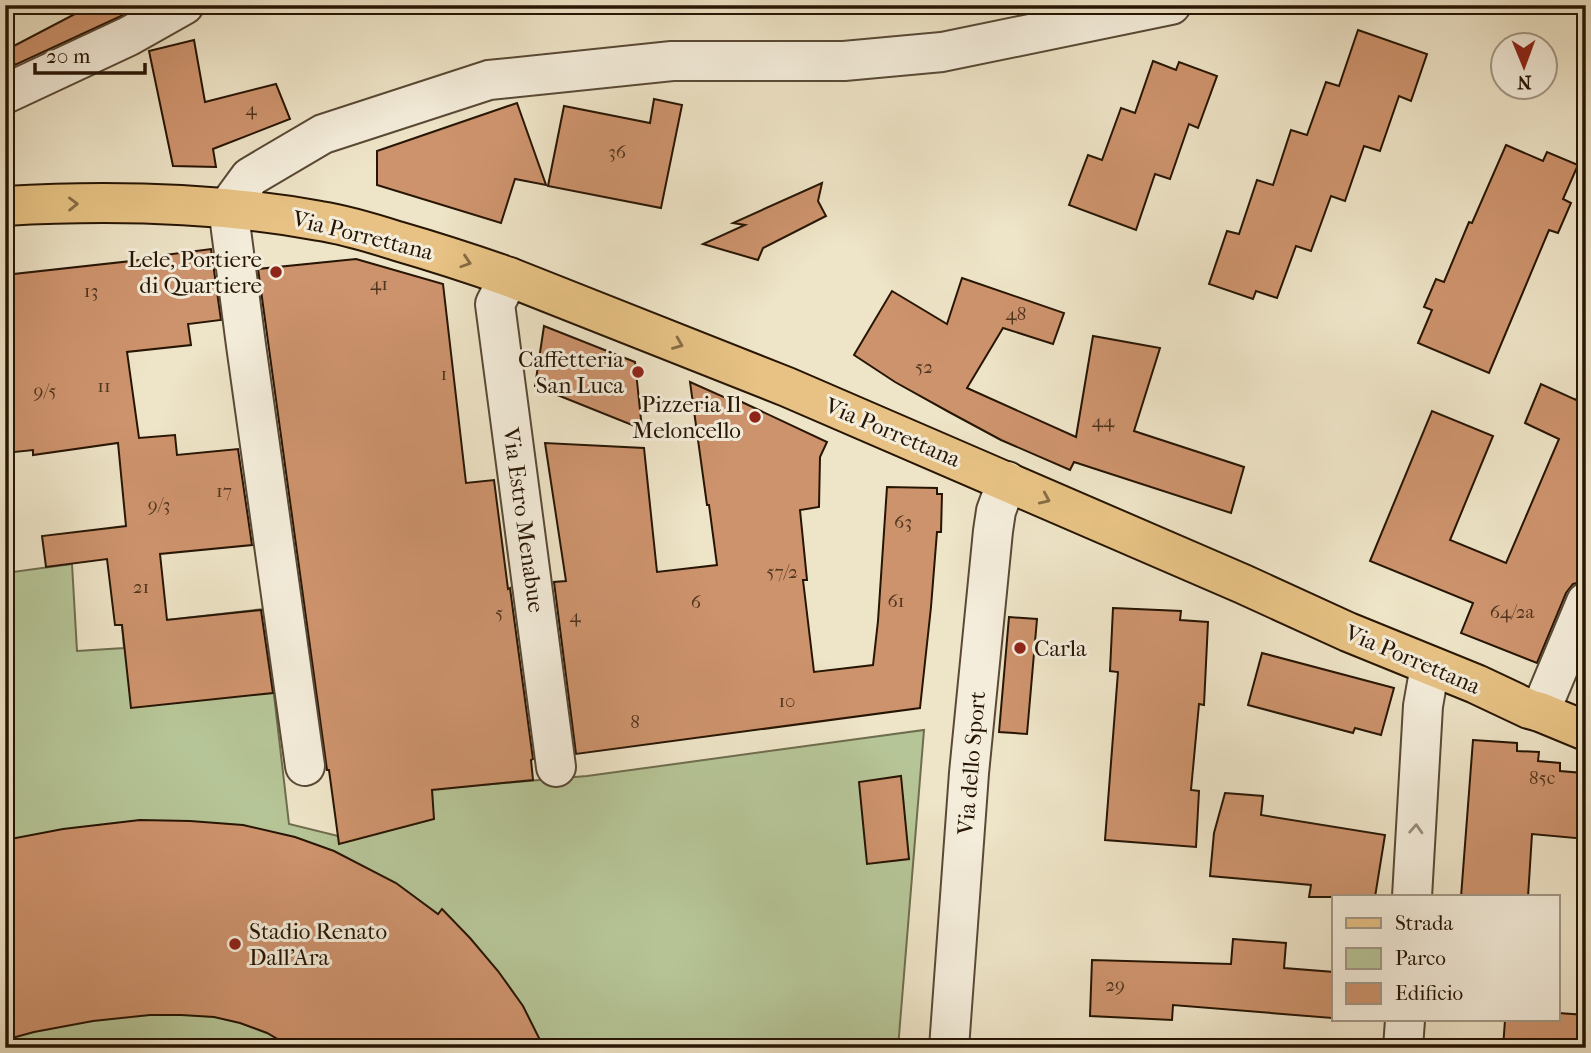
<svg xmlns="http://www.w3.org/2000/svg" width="1591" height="1053" viewBox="0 0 1591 1053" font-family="'IM FELL French Canon',serif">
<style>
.green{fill:#b6c597;stroke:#6e6d4e;stroke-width:2}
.building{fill:#cd936d;stroke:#271504;stroke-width:2}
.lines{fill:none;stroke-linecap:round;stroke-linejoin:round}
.minor-casing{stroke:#594935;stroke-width:42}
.primary-casing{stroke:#271504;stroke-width:42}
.minor{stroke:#f4eddb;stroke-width:38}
.primary{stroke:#e7c284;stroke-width:38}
.oneway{stroke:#876c44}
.oneway2{stroke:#988c7a}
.poi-dot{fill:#8f2418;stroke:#f4eddb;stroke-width:2.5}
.labels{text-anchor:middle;stroke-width:6;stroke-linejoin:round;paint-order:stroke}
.number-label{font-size:19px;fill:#50341e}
.street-label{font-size:23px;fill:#271504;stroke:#f4eddb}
.poi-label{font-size:23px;fill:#271504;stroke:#f4eddb;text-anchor:end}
</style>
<rect width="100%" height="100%" fill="#eee4c7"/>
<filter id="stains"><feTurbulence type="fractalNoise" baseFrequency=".00286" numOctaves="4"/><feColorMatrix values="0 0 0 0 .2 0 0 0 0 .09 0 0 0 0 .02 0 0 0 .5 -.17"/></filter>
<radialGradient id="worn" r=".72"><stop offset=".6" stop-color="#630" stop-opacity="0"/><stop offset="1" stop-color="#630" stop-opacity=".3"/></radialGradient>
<polygon class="green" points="72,564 77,651 124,648 122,625 264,609 289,824 338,836 399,828 433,819 432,789 587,776 924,730 898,1048 5,1048 5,573"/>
<g class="building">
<polygon points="92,5 139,5 119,17 15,65 8,49"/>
<polygon points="1358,30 1427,54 1411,101 1399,96 1380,151 1364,146 1345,201 1331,196 1311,251 1296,246 1277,298 1256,291 1253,299 1209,284 1227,231 1239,234 1257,180 1273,185 1291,130 1307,135 1326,82 1339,86"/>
<polygon points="194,40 205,102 276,84 290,119 213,149 216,167 173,166 149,51"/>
<polygon points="1153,61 1176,70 1179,62 1217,76 1198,128 1189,124 1170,179 1155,174 1136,230 1069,205 1088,155 1102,160 1121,108 1135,113"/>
<polygon points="654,99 682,105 661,208 548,186 564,106 650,123"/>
<polygon points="517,103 546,185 515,179 501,223 377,185 377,151"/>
<polygon points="1506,145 1543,161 1547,152 1578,165 1563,199 1571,203 1558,233 1549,230 1489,373 1418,343 1432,310 1424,307 1436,279 1444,282 1469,222 1472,223"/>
<polygon points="822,183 818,201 826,216 763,248 758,260 703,244 745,225 733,223"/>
<polygon points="211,249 221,320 188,324 191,345 127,352 139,438 175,435 177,455 238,449 252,545 160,554 167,620 261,610 273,693 131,708 122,625 115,625 107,559 46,567 42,536 126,526 118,443 33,455 33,450 5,453 5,275 149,259 149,257"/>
<polygon points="356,259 443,284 466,483 494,480 508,589 510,588 533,759 531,760 533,780 432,790 434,819 339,844 329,770 327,770 258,269"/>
<polygon points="962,278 1064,313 1053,344 1003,328 967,388 1076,437 1093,336 1160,348 1134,431 1244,467 1231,513 1074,462 1070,470 1001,440 949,412 895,382 854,355 892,291 947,324"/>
<polygon points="544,326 635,362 642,429 535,386"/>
<polygon points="1586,377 1586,581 1573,584 1566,593 1537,663 1461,633 1473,603 1370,561 1432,411 1493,436 1450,540 1506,563 1559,439 1525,423 1541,384 1576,400"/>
<polygon points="690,382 728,399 729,396 827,442 820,457 819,507 800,510 807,580 803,580 814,672 873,665 878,621 887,487 937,488 937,494 942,494 941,532 937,532 931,607 920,708 576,754 554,582 566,581 545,443 644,448 657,572 717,565 709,505 707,505"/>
<polygon points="1113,608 1181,611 1180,620 1208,622 1204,705 1199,704 1191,790 1199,791 1196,847 1105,840 1118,672 1110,671"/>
<polygon points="1009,617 1037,619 1027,734 999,732"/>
<polygon points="1262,653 1394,688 1381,735 1355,728 1353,733 1248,705"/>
<polygon points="1473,740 1517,743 1517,751 1539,752 1538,761 1560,763 1560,771 1583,773 1582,781 1586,781 1586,839 1532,834 1528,897 1461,897"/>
<polygon points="901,776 909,859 867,864 859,782"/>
<polygon points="1225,793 1263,796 1261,815 1385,835 1375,897 1309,897 1311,885 1210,876 1214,833"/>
<polygon points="140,820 190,821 243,825 295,837 334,851 396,883 438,914 442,909 470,938 498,971 523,1006 544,1048 293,1048 267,1033 240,1023 214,1017 181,1015 150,1015 93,1021 34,1032 5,1040 5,840 63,829"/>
<polygon points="1233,939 1286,943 1284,968 1334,972 1332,1018 1173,1005 1172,1020 1090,1016 1092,960 1231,964"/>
<polygon points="1558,1013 1586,1015 1586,1048 1503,1048 1505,1020 1558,1020"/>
</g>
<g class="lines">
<defs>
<g id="minor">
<polyline points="5,94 129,36 184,5"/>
<polyline points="509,277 495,304 556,767"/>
<polyline points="1540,712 1586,602"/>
<polyline points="305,766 246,345 228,207 250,177 323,134 489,80 672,61 844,61 942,52 1171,5"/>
<polyline points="1412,897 1423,706 1430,666"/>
<polyline points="949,1048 969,773 993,531 996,511 1007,481"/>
<polyline points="1403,1048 1405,1020"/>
</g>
<path id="primary" d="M5,206C110,200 216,202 320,221C346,225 372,233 397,241C435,252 472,264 509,277L787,387L1243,584L1348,632L1476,684L1529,709L1540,712L1586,731"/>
</defs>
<use href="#minor" class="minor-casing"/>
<use href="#primary" class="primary-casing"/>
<use href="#minor" class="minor"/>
<use href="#primary" class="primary"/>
</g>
<defs><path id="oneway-chevron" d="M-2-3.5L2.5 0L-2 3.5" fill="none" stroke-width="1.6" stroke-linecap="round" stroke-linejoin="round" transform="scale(1.75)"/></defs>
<g class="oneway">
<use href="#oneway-chevron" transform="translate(73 204) rotate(-1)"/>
<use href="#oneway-chevron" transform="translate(466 262) rotate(18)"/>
<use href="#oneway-chevron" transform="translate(678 344) rotate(22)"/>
<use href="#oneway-chevron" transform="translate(1045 499) rotate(24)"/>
</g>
<use class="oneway2" href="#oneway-chevron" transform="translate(1416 829) rotate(-87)"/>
<g class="poi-dot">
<circle cx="276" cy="272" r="7"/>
<circle cx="638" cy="372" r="7"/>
<circle cx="755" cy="417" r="7"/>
<circle cx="1020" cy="648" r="7"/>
<circle cx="235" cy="944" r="7"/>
</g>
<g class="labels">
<g class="number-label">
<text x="251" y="115">4</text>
<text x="617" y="158">36</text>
<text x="379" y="290">41</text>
<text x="91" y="297">13</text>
<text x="1016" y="320">48</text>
<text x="924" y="373">52</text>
<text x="444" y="380">1</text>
<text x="104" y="392">11</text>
<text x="45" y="397">9/5</text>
<text x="1103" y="427">44</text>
<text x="224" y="497">17</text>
<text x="159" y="511">9/3</text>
<text x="903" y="528">63</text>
<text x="782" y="578">57/2</text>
<text x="141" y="593">21</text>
<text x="896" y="607">61</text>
<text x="696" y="608">6</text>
<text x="1512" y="618">64/2a</text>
<text x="499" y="619">5</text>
<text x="575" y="622">4</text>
<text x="787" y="707">10</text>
<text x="635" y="728">8</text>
<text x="1542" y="784">85c</text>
<text x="1115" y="991">29</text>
</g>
<g class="street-label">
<text transform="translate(363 235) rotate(14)" y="8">Via Porrettana</text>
<text transform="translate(893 432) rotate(23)" y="8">Via Porrettana</text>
<text transform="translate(524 520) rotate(82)" y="8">Via Estro Menabue</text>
<text transform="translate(1413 659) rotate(23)" y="8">Via Porrettana</text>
<text transform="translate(971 763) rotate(-85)" y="8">Via dello Sport</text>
</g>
<g class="poi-label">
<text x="262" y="267">Lele, Portiere<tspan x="262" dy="26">di Quartiere</tspan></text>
<text x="624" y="367">Caffetteria<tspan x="624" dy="26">San Luca</tspan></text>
<text x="741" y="412">Pizzeria Il<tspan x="741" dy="26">Meloncello</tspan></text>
<text x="1034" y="656" text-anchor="start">Carla</text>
<text x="249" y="939" text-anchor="start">Stadio Renato<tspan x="249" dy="26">Dall'Ara</tspan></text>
</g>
</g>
<rect width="1591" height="1053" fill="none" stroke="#eee4c7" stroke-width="28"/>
<rect x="7" y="7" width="1577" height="1039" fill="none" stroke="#271504" stroke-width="3.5"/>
<rect x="14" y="14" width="1563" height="1025" fill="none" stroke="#271504" stroke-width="2"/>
<rect x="1332" y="895" width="228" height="126" fill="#f4eddb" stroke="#a29785" stroke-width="2"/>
<rect x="1346" y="918" width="35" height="10" fill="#e7c284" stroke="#a29785" stroke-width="2"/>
<text x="1395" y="930" font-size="21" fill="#271504">Strada</text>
<rect x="1346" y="948" width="35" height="21" fill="#b6c597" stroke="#a29785" stroke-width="2"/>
<text x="1395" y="965" font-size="21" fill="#271504">Parco</text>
<rect x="1346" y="983" width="35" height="21" fill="#cd936d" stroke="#a29785" stroke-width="2"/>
<text x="1395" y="1000" font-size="21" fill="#271504">Edificio</text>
<g transform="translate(1524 66) rotate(179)"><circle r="33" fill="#f4eddb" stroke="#a29785" stroke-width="2"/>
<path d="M0-5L12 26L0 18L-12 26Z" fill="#8f2418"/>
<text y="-10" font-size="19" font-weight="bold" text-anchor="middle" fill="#271504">N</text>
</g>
<path d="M35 63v10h110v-10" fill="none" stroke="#271504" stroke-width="3.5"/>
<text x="46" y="63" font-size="21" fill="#271504" stroke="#f4eddb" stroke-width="5" paint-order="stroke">20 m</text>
<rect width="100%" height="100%" filter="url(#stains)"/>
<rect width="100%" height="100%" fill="url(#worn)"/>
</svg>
